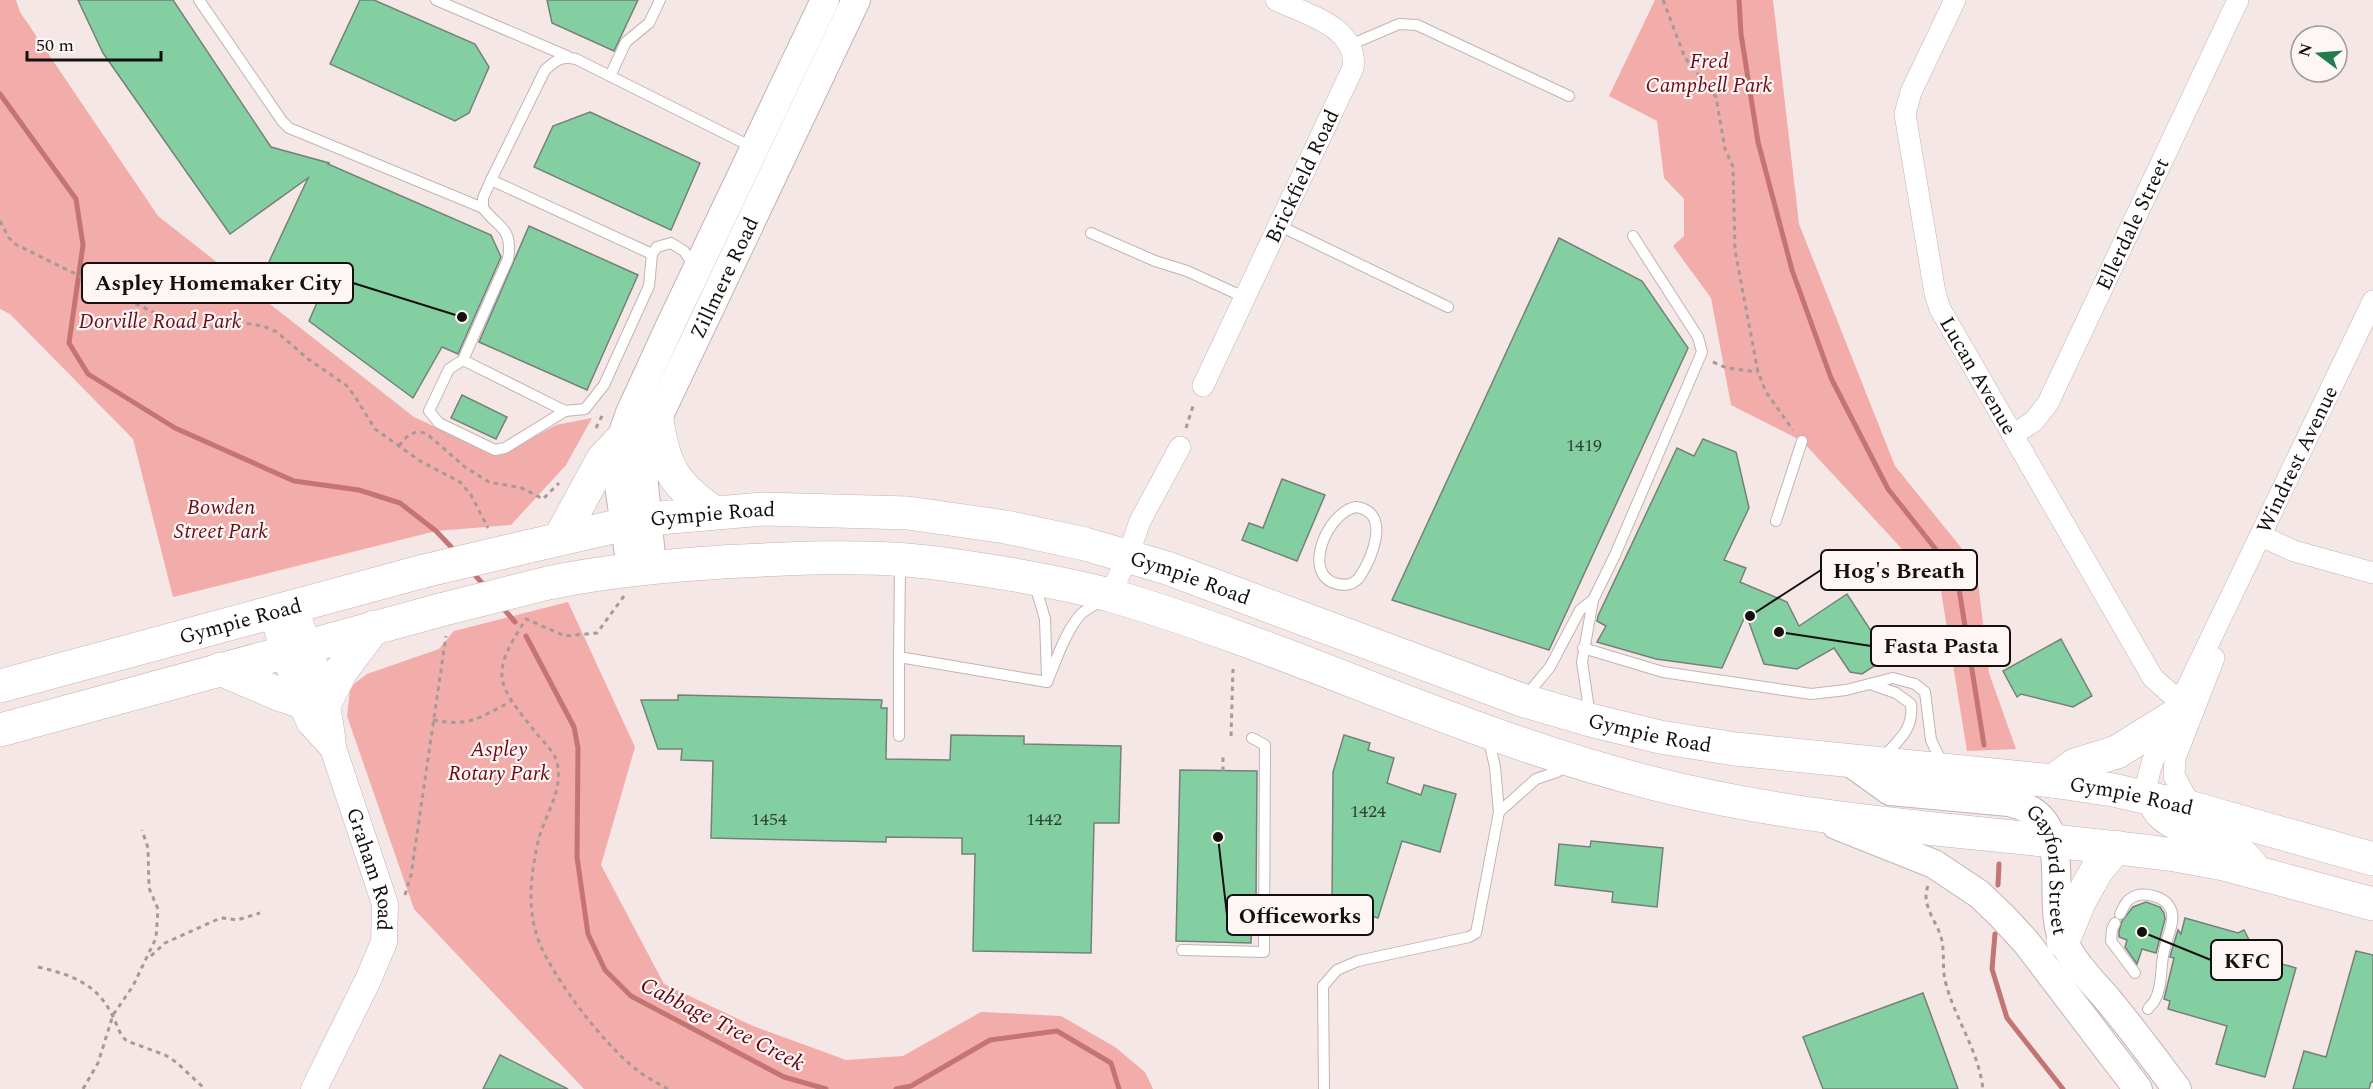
<svg xmlns="http://www.w3.org/2000/svg" width="2373" height="1089" viewBox="0 0 2373 1089" font-family="Spectral,serif">
<style>
.green{fill:#f2aca9}
.lines{fill:none;stroke-linecap:round;stroke-linejoin:round}
.stream{stroke:#c47573;stroke-width:5}
.building{fill:#83cfa2;stroke:#76807a;stroke-width:1.5}
.service-casing{stroke:#c1b4b3;stroke-width:12}
.minor-casing{stroke:#c1b4b3;stroke-width:22}
.tertiary-casing{stroke:#c1b4b3;stroke-width:27}
.secondary-casing{stroke:#c1b4b3;stroke-width:30}
.trunk-casing{stroke:#c1b4b3;stroke-width:34}
.path{stroke:#a59a99;stroke-width:3;stroke-dasharray:4.5 4.5;stroke-linecap:butt}
.service{stroke:#fff;stroke-width:10}
.minor{stroke:#fff;stroke-width:21}
.tertiary{stroke:#fff;stroke-width:26}
.secondary{stroke:#fff;stroke-width:28}
.trunk{stroke:#fff;stroke-width:33}
.trunk-bridge-casing{stroke:#c1b4b3;stroke-width:34;stroke-linecap:butt}
.trunk-bridge{stroke:#fff;stroke-width:33}
.labels{text-anchor:middle;stroke-width:4.5;stroke-linejoin:round;paint-order:stroke}
.number-label{font-size:18px;fill:#304034}
.park-label{font-size:21px;font-style:italic;fill:#6d0a17;stroke:#fef6f5}
.street-label{font-size:21px;fill:#151010;stroke:#fef6f5}
.water-label{font-size:22px;font-style:italic;fill:#660012;stroke:#fef6f5}
.leader{fill:none;stroke:#151010;stroke-width:2}
.callout-dot{fill:#151010;stroke:#fef6f5;stroke-width:2}
.callout{fill:#fef6f5;stroke:#151010;stroke-width:2}
.callout-label{font-size:22px;text-anchor:middle;font-weight:bold;fill:#151010}
</style>
<rect width="100%" height="100%" fill="#f5e7e6"/>
<g class="green">
<polygon points="0,0 16,0 20,12 158,216 414,417 497,456 556,425 592,418 566,465 511,525 436,531 173,597 133,439 10,314 0,309"/>
<polygon points="1655,0 1773,0 1799,224 1895,466 1976,566 1989,673 2016,749 1967,751 1941,591 1802,441 1731,405 1711,298 1673,246 1684,236 1684,199 1664,178 1657,121 1609,96"/>
<polygon points="568,602 635,747 601,865 664,984 753,1026 846,1060 903,1056 981,1012 1061,1016 1115,1047 1145,1072 1153,1089 584,1089 414,909 347,716 350,690 355,683 367,674 439,649 454,631"/>
</g>
<g class="lines">
<g class="stream">
<polyline points="1739,0 1741,34 1758,142 1792,270 1831,378 1888,489 1957,576 1984,745"/>
<polyline points="0,94 76,199 83,245 69,343 88,374 175,428 294,481 359,490 400,503 436,531 456,552"/>
<polyline points="471,571 485,586"/>
<polyline points="502,607 515,622"/>
<polyline points="526,636 574,727 578,748 577,857 588,934 605,970 631,996 784,1077 826,1089"/>
<polyline points="1998,885 1999,864"/>
<polyline points="1995,934 1992,969 2007,1018 2063,1089"/>
<polyline points="896,1089 911,1086 990,1040 1057,1031 1111,1063 1119,1089"/>
</g>
</g>
<g class="building">
<polygon points="78,0 173,0 271,147 329,163 328,164 491,235 501,257 458,354 442,347 413,398 309,321 322,291 268,264 308,178 230,234 103,53"/>
<polygon points="360,0 374,0 475,44 489,67 469,113 455,121 330,64"/>
<polygon points="547,0 638,0 614,51 552,23"/>
<polygon points="590,112 700,163 671,230 534,167 553,126"/>
<polygon points="529,226 638,275 587,390 479,342"/>
<polygon points="1559,238 1642,281 1688,348 1549,650 1392,600"/>
<polygon points="462,395 507,417 496,439 451,418"/>
<polygon points="1703,439 1736,452 1749,508 1724,560 1746,568 1740,582 1787,602 1799,626 1847,594 1888,657 1862,674 1850,672 1834,648 1797,669 1764,664 1746,614 1722,668 1656,659 1597,642 1606,626 1597,621 1598,616 1677,448 1694,456"/>
<polygon points="1282,479 1325,495 1297,561 1242,540 1249,523 1263,528"/>
<polygon points="2061,639 2092,696 2073,707 2021,694 2017,697 2003,671"/>
<polygon points="678,695 882,700 881,708 887,708 886,759 950,760 951,735 1024,736 1024,744 1121,746 1119,823 1094,823 1091,953 973,951 975,854 962,854 962,838 886,837 886,842 711,838 713,761 681,760 682,749 658,749 641,700 678,700"/>
<polygon points="1344,735 1370,743 1368,750 1394,758 1387,783 1421,795 1424,785 1456,794 1440,852 1402,841 1378,918 1332,904 1333,772"/>
<polygon points="1180,770 1257,771 1256,902 1252,902 1251,943 1176,941"/>
<polygon points="1591,841 1663,848 1657,907 1612,902 1613,892 1555,885 1559,844 1590,847"/>
<polygon points="2146,902 2160,907 2164,913 2165,919 2156,953 2142,949 2137,964 2125,947 2127,940 2119,937 2119,931 2122,921 2133,907"/>
<polygon points="2185,918 2238,933 2244,930 2258,957 2296,968 2265,1077 2216,1064 2227,1026 2168,1009 2170,1001 2164,999 2174,958 2170,957 2171,953 2178,930 2181,934"/>
<polygon points="2356,951 2373,955 2373,1082 2371,1082 2369,1089 2293,1089 2304,1051 2326,1057"/>
<polygon points="1923,993 1958,1089 1823,1089 1803,1037"/>
<polygon points="500,1055 568,1089 483,1089"/>
</g>
<g class="lines">
<defs>
<g id="service">
<polyline points="199,0 282,121 289,128 483,208"/>
<polyline points="436,0 567,56"/>
<polyline points="1350,45 1399,24 1417,25 1569,96"/>
<polyline points="610,76 626,42 649,23 660,0"/>
<path d="M491,180L483,198V208C499,229 513,227 508,259L463,360L565,411L585,409L604,385L649,286L652,254L657,247L671,243L684,251L695,267"/>
<polyline points="1280,226 1448,307"/>
<polyline points="1091,233 1155,261 1187,271 1246,298"/>
<path d="M652,254L491,180L545,70C556,60 561,56 576,59L754,148"/>
<polyline points="463,360 449,369 429,411 439,423 495,450 505,448 565,411"/>
<path d="M1356,507C1392,512 1372,558 1359,578C1353,584 1348,586 1338,584C1300,576 1327,512 1356,507Z"/>
<polyline points="1776,521 1802,441"/>
<polyline points="900,563 899,657 1047,682"/>
<polyline points="1035,585 1045,619 1047,678"/>
<polyline points="1583,648 1663,672 1811,694 1846,690 1893,678 1915,684 1925,692 1931,740 1943,765"/>
<path d="M1047,682C1057,659 1065,631 1082,613C1088,608 1096,604 1103,600"/>
<path d="M1873,685L1896,693L1911,704C1914,729 1899,740 1883,757"/>
<polyline points="1525,697 1550,667 1580,610 1593,600"/>
<polyline points="1590,716 1582,662 1593,600 1615,555 1702,352 1698,337 1633,236"/>
<polyline points="899,736 899,657"/>
<polyline points="1499,812 1536,779 1557,772 1566,765"/>
<path d="M2120,914C2123,909 2125,902 2130,899C2142,890 2166,896 2171,910C2176,921 2166,939 2164,951C2160,968 2163,986 2154,1002C2153,1003 2148,1008 2148,1009"/>
<polyline points="2115,923 2112,929 2111,941 2135,973"/>
<polyline points="1182,950 1264,952 1265,745 1252,738"/>
<polyline points="1324,1089 1323,986 1337,970 1358,961 1469,937 1476,933 1499,812 1495,767 1488,737"/>
</g>
<g id="minor">
<path id="s1" d="M1955,0L1911,92L1905,114L1935,293L1940,309L2153,678L2170,693L2195,705"/>
<path id="s2" d="M1203,386L1353,68C1359,27 1305,14 1276,0"/>
<path id="s3" d="M2013,435L2034,421L2048,403L2238,0"/>
<polyline points="2261,536 2294,551 2373,573"/>
<polyline points="1110,595 1128,556 1140,521 1180,447"/>
<polyline points="2192,808 2174,776 2175,758 2214,658"/>
<path id="s4" d="M2265,873C2258,866 2251,853 2243,849C2227,841 2201,839 2184,833C2121,811 2153,759 2173,717L2373,301"/>
</g>
<g id="tertiary">
<path id="s5" d="M295,607C310,654 330,699 333,748L385,904L384,942L368,980L314,1089"/>
<polyline points="272,613 300,701 310,723 333,748"/>
</g>
<g id="secondary">
<path id="s6" d="M652,567L642,464L644,447L856,0"/>
<polyline points="631,568 619,485 620,441 630,413 669,328 825,0"/>
<path id="s7" d="M1847,760L1890,791L2009,802C2077,816 2047,888 2061,935C2069,959 2093,982 2109,1001C2133,1030 2155,1060 2177,1089"/>
<polyline points="1836,825 1934,864 1979,894 2002,916 2026,942 2138,1089"/>
</g>
<g id="trunk">
<path d="M657,420C664,468 674,484 713,512"/>
<polyline points="560,538 603,459 620,441"/>
<path id="s8" d="M526,547L648,519L763,509L908,513L1006,527L1085,544L1167,568L1522,700L1590,720L1660,737L1735,749L2053,781L2113,790L2192,808L2373,859"/>
<path d="M548,583C606,571 663,566 722,562C784,559 845,555 907,560C943,563 979,569 1015,575C1048,581 1081,587 1113,596C1293,649 1462,734 1644,781C1818,827 1998,831 2175,855L2224,864L2373,904"/>
<polyline points="220,669 281,695 300,701"/>
<path id="s9" d="M0,686L424,571"/>
<polyline points="326,701 341,671 374,627"/>
<polyline points="0,730 444,609"/>
<polyline points="2053,781 2075,765 2117,752 2173,717"/>
<polyline points="2063,941 2080,900 2097,870 2116,847"/>
</g>
</defs>
<use href="#service" class="service-casing"/>
<use href="#minor" class="minor-casing"/>
<use href="#tertiary" class="tertiary-casing"/>
<use href="#secondary" class="secondary-casing"/>
<use href="#trunk" class="trunk-casing"/>
<g class="path">
<polyline points="1663,0 1685,58 1716,97 1725,149 1733,167 1735,250 1758,372 1766,392 1793,430"/>
<polyline points="0,221 9,238 15,244 175,323 192,328 205,328 243,323 263,326 277,332 308,359 346,385 354,395 375,429 420,461 460,482 471,495 488,528"/>
<polyline points="1713,362 1727,368 1758,372"/>
<polyline points="596,428 604,412"/>
<polyline points="1186,428 1194,403"/>
<path d="M399,446C407,435 414,429 427,434L465,467L489,482L522,488L543,499L559,483"/>
<path d="M624,596L597,633L565,636L526,619C489,676 496,683 537,734C543,741 553,751 556,759C566,788 544,815 538,842C531,873 527,905 537,936C549,974 605,1046 637,1070C646,1077 657,1083 668,1089"/>
<path d="M433,720C469,727 479,718 510,702"/>
<polyline points="1231,736 1233,669"/>
<polyline points="1223,771 1223,754"/>
<path d="M1928,886C1921,903 1934,918 1940,934C1946,950 1941,968 1946,984C1956,1021 1978,1049 1983,1089"/>
<polyline points="405,895 411,875 446,636"/>
<polyline points="151,956 165,943 216,920 223,918 237,920 260,913"/>
<path d="M38,967C69,974 96,983 111,1013C117,1022 118,1034 127,1041L165,1055L176,1062L205,1089"/>
<polyline points="83,1089 98,1063 113,1015 133,986 156,938 158,909 149,888 148,848 142,830"/>
</g>
<use href="#service" class="service"/>
<use href="#minor" class="minor"/>
<use href="#tertiary" class="tertiary"/>
<use href="#secondary" class="secondary"/>
<use href="#trunk" class="trunk"/>
<defs>
<g id="trunk-bridge">
<polyline points="424,571 526,547"/>
<polyline points="444,609 548,583"/>
</g>
</defs>
<use href="#trunk-bridge" class="trunk-bridge-casing"/>
<use href="#trunk-bridge" class="trunk-bridge"/>
</g>
<g class="labels">
<g class="number-label">
<text x="1584" y="451">1419</text>
<text x="1368" y="817">1424</text>
<text x="769" y="825">1454</text>
<text x="1044" y="825">1442</text>
</g>
<g class="park-label">
<text x="1709" y="68">Fred<tspan x="1709" dy="24">Campbell Park</tspan></text>
<text x="160" y="328">Dorville Road Park</text>
<text x="221" y="514">Bowden<tspan x="221" dy="24">Street Park</tspan></text>
<text x="499" y="756">Aspley<tspan x="499" dy="24">Rotary Park</tspan></text>
</g>
<g class="street-label">
<text dy="7" stroke="none"><textPath href="#s2" startOffset="232">Brickfield Road</textPath></text>
<text dy="7" stroke="none"><textPath href="#s3" startOffset="246">Ellerdale Street</textPath></text>
<text dy="7" stroke="none"><textPath href="#s6" startOffset="308">Zillmere Road</textPath></text>
<text dy="7" stroke="none"><textPath href="#s1" startOffset="400">Lucan Avenue</textPath></text>
<text dy="7" stroke="none"><textPath href="#s4" startOffset="519">Windrest Avenue</textPath></text>
<text dy="7" stroke="none"><textPath href="#s8" startOffset="190">Gympie Road</textPath></text>
<text dy="7" stroke="none"><textPath href="#s8" startOffset="676">Gympie Road</textPath></text>
<text dy="7" stroke="none"><textPath href="#s9" startOffset="249">Gympie Road</textPath></text>
<text dy="7" stroke="none"><textPath href="#s8" startOffset="1162">Gympie Road</textPath></text>
<text dy="7" stroke="none"><textPath href="#s8" startOffset="1648">Gympie Road</textPath></text>
<text dy="7" stroke="none"><textPath href="#s5" startOffset="274">Graham Road</textPath></text>
<text dy="7" stroke="none"><textPath href="#s7" startOffset="261">Gayford Street</textPath></text>
</g>
<g class="water-label">
<text transform="translate(723 1023) rotate(27)" y="8">Cabbage Tree Creek</text>
</g>
</g>
<path class="leader" d="M462 317L353 283M1750 616L1821 570M1779 632L1871 646M1218 837L1227 915M2142 932L2211 960"/>
<g class="callout-dot">
<circle cx="462" cy="317" r="6"/>
<circle cx="1750" cy="616" r="6"/>
<circle cx="1779" cy="632" r="6"/>
<circle cx="1218" cy="837" r="6"/>
<circle cx="2142" cy="932" r="6"/>
</g>
<g class="callout">
<rect x="82" y="263" width="271" height="40" rx="6"/>
<rect x="1821" y="550" width="156" height="40" rx="6"/>
<rect x="1871" y="626" width="139" height="40" rx="6"/>
<rect x="1227" y="895" width="146" height="40" rx="6"/>
<rect x="2211" y="940" width="71" height="40" rx="6"/>
</g>
<g class="callout-label">
<text x="218" y="290">Aspley Homemaker City</text>
<text x="1899" y="578">Hog's Breath</text>
<text x="1941" y="653">Fasta Pasta</text>
<text x="1300" y="923">Officeworks</text>
<text x="2247" y="968">KFC</text>
</g>
<g transform="translate(2319 54) rotate(286)"><circle r="28" fill="#fef6f5" stroke="#a19a99" stroke-width="1.5"/>
<path d="M0-4.5L10 22L0 15L-10 22Z" fill="#247c50"/>
<text y="-9" font-size="16" font-weight="bold" text-anchor="middle" fill="#151010">N</text>
</g>
<path d="M27 51v9h134v-9" fill="none" stroke="#151010" stroke-width="3"/>
<text x="36" y="51" font-size="18" fill="#151010" stroke="#fef6f5" stroke-width="4.5" paint-order="stroke">50 m</text>
</svg>
